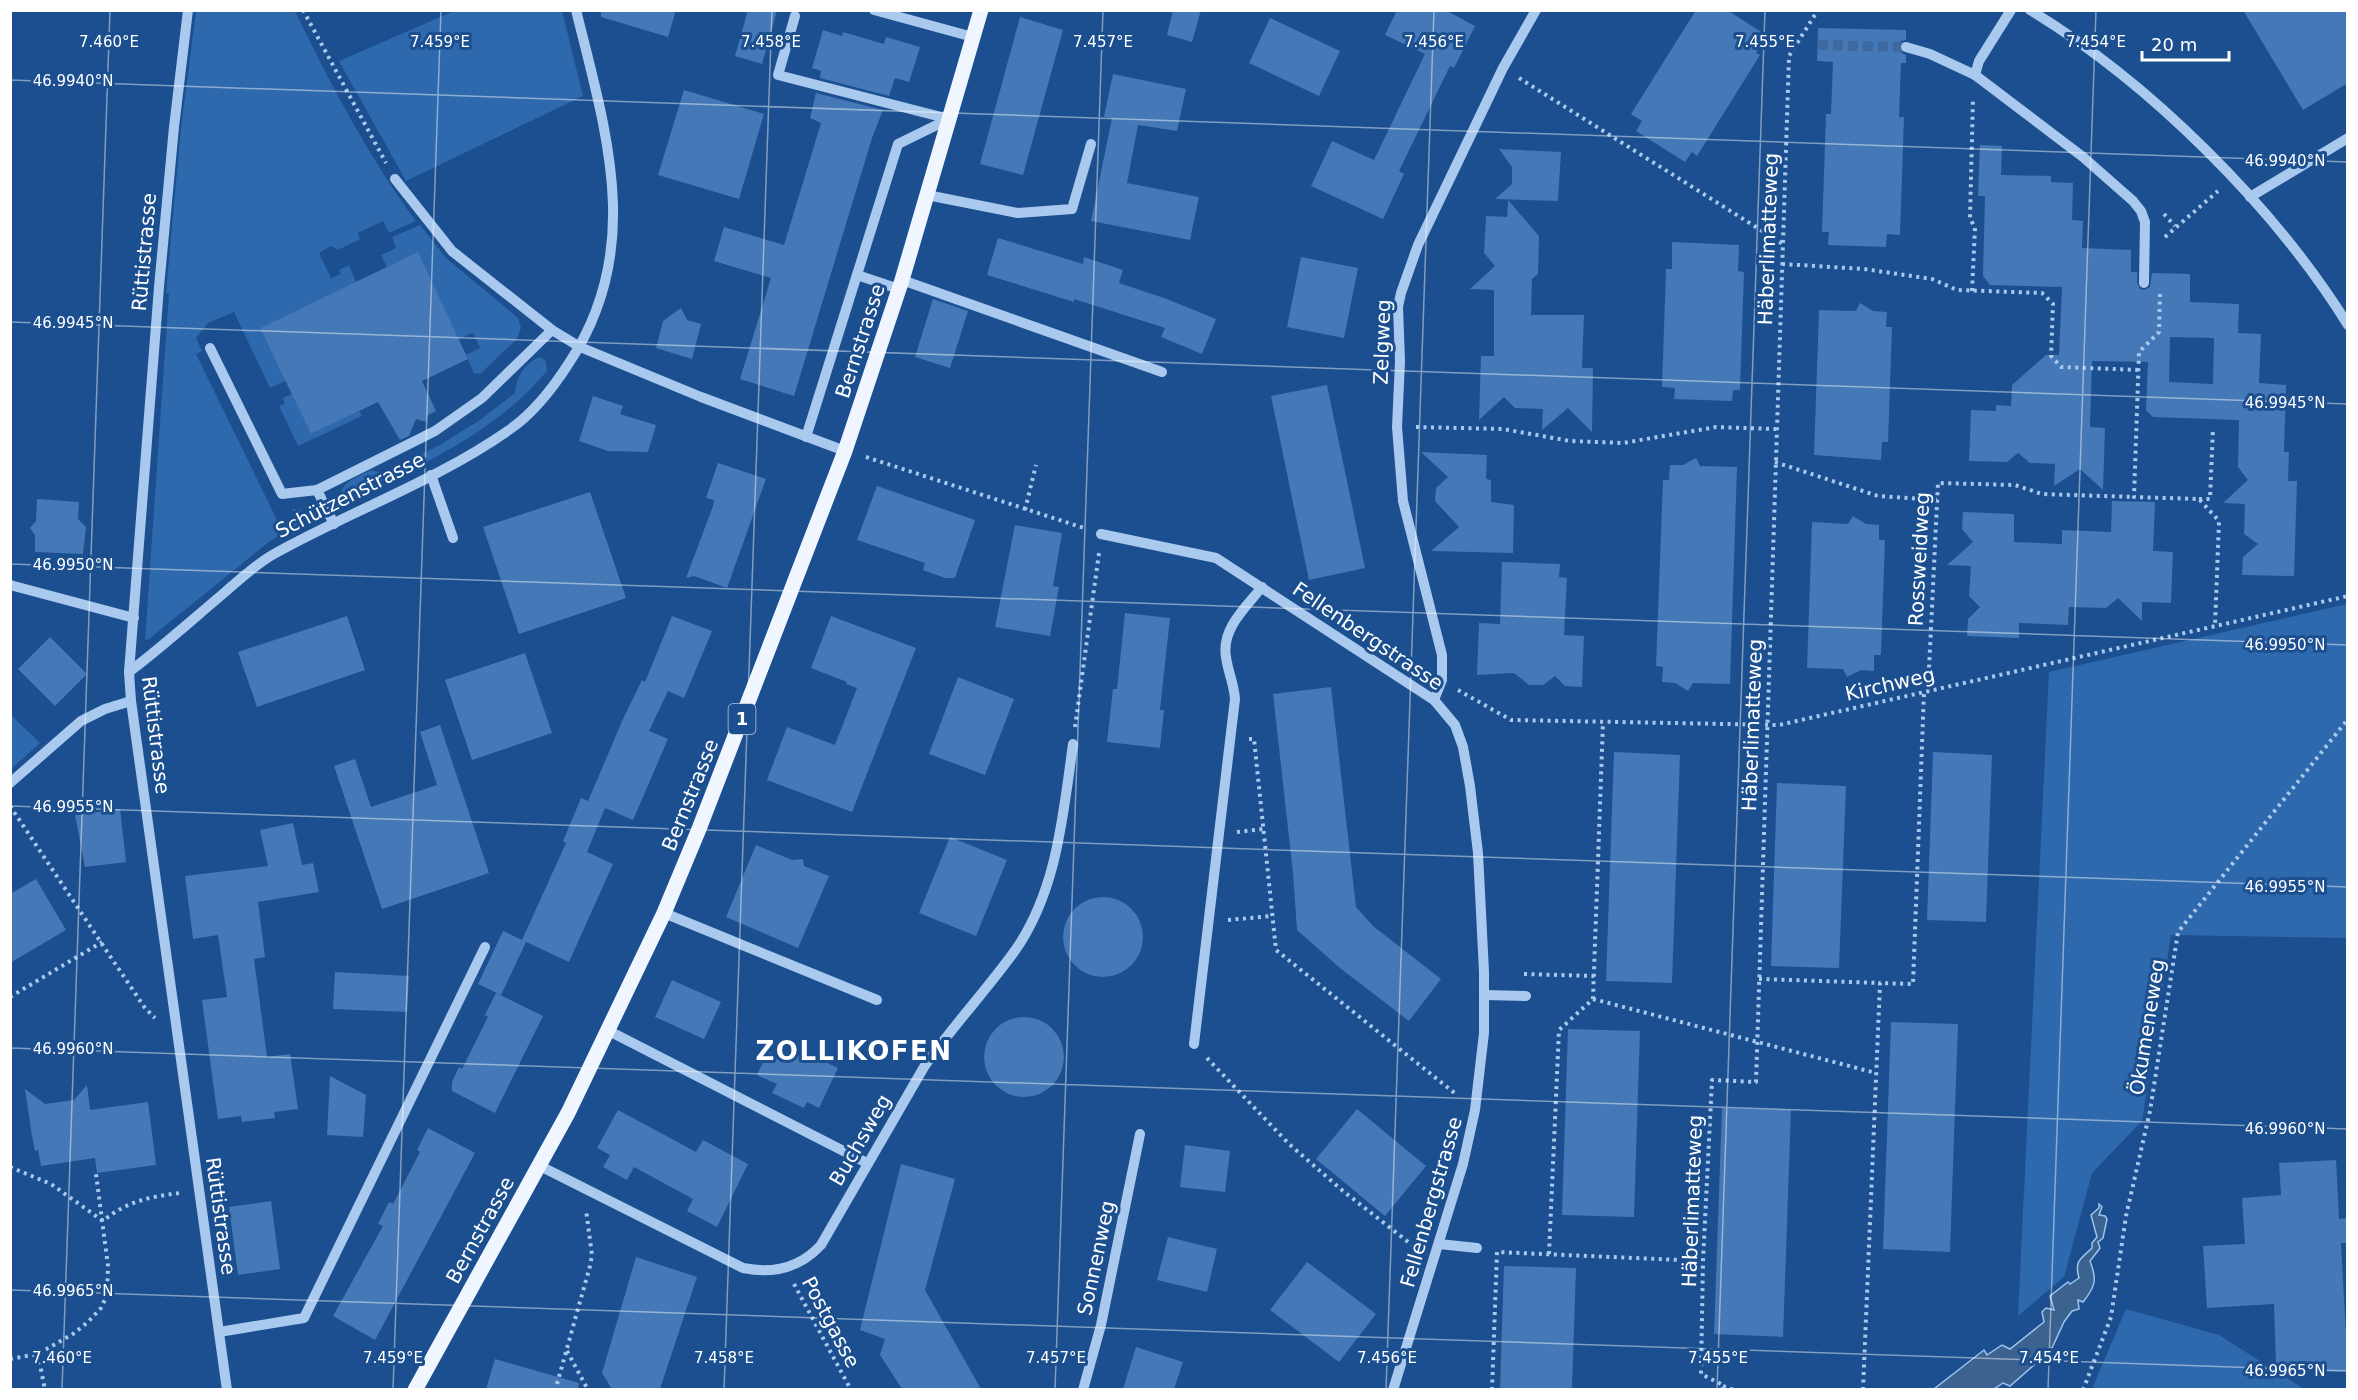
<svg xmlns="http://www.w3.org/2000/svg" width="2358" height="1400" viewBox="0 0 2358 1400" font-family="'DejaVu Sans',sans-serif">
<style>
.green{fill:#2e69ad}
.water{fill:#3c6290;stroke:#9cc4f0;stroke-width:1.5}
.building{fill:#4478b7;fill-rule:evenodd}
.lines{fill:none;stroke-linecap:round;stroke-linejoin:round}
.minor-tunnel{stroke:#3d69a0;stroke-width:10;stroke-dasharray:10 5;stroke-linecap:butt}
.path{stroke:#a9c9ee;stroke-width:4;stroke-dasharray:3 4.5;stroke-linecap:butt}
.minor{stroke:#a9c9ee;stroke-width:10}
.major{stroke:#f0f6ff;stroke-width:15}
.ticks{fill:none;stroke:#fff;stroke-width:1.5;stroke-opacity:0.45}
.labels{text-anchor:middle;stroke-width:6;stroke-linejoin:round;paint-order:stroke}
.shield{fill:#1b4f8f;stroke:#bbcadd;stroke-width:1.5}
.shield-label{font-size:18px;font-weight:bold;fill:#fff}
.street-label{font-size:20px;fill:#fff;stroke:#1b4f8f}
.district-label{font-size:26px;font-weight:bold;letter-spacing:1.5px;fill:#fff;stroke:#1b4f8f}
.ticks-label{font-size:15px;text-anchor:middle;fill:#fff;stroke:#1b4f8f;stroke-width:6;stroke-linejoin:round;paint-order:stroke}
</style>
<rect width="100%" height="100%" fill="#1b4f8f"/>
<g class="green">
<path d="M196,11H295C330,83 368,156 416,221L389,233L383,221L358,233L360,239L338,250L331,246L319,253L331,278L341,274L339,270L349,265L356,282L260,328L286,381L270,388L234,312L208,323L196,338L202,351L196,354L280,526L296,519L292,509L300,510L307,518L304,523L270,541L149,639L145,640L169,294L166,293L181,128Z"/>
<polygon points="454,11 562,11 583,96 406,181 339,61"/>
<polygon points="420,225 446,258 518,318 521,328 517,339 480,374 474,373 466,355 480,348 473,333 458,339 387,267 381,255 396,248 392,237"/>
<path d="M540,357L546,361L547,371C495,433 422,465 351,499L345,500L341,496C340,482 360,476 371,470L382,473L438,446L480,420L515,393C516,378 525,362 540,357Z"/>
<polygon points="292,394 311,434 359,411 362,416 298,446 279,406 285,404 283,398"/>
<polygon points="2347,604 2347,938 2171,935 2142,1121 2092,1173 2064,1277 2018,1316 2049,672"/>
<polygon points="11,715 40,743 11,769 10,769"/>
<polygon points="2126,1309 2219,1335 2304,1389 2092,1389"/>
</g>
<path class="water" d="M2099,1204L2102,1207L2099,1215L2105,1216L2107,1219L2103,1238L2098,1242L2100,1248L2090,1261C2097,1279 2096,1286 2083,1302L2078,1300L2079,1309L2072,1311L2064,1322L2052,1348L2039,1352L2033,1360L2034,1365L2010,1386L2003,1383L1994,1389H1934L1984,1350L1987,1355L2002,1345L2010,1349L2044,1322L2042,1312L2046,1308L2054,1310L2050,1296L2068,1282L2070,1284L2079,1278C2074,1260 2081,1259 2092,1248V1243L2097,1237L2091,1215L2099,1208Z"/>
<g class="building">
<polygon points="601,10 676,10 668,37 601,17"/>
<polygon points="748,10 777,10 762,64 735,56"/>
<polygon points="1173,10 1201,10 1192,42 1167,35"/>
<polygon points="1397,10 1445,10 1475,26 1454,68 1450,66 1399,171 1404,174 1383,219 1311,186 1332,141 1374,160 1425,54 1385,35"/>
<polygon points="1696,10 1727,10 1766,35 1756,53 1760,55 1697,156 1692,152 1685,162 1636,131 1642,121 1631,114"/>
<polygon points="2243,10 2348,10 2348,83 2303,110"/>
<polygon points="1020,17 1063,30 1023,175 980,164"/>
<polygon points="1270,18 1340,51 1319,96 1249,63"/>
<polygon points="1818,28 1906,30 1906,40 1901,41 1899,45 1900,52 1906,55 1906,63 1901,63 1899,117 1904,117 1900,235 1887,234 1886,247 1828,245 1829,232 1822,232 1826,114 1831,114 1833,62 1817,61"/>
<polygon points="823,30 842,36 843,32 884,44 886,37 920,47 909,82 895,78 889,96 820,78 821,71 812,68"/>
<polygon points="1113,74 1186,89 1177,131 1138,125 1127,183 1199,197 1190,240 1091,221 1112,118 1104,117"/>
<polygon points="684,90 764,114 739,199 658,175"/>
<polygon points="816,93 883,110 872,138 794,396 740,379 771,278 714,261 724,227 784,245 821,123 810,118"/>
<path d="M1980,145L2002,146L2001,175L2051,176V182L2073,183L2072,220L2083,221L2082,248L2131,250V272H2137V283L2140,289L2144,290L2150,287L2152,273L2190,274V302L2239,304L2238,333L2261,334L2259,383L2286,385L2284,452H2289L2288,481H2297L2294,576L2242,575L2243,557L2258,544L2244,534L2245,504L2223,503L2248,480L2238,467L2239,420L2153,417L2146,410L2148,362L2092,361L2090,427L2105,428L2103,490L2080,469L2054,486L2055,464L2030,463L2018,453L2007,462L1969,461L1971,410L1996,411V405L2011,406L2012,385L2046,355H2059L2062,287L1990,285L1983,276L1985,196H1978ZM2170,337L2214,338L2213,384L2169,382Z"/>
<polygon points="1499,149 1561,152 1558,201 1495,199 1512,184 1512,167"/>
<polygon points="1508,200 1539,236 1538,274 1532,279 1531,315 1584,315 1582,368 1593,368 1592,432 1568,408 1542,430 1543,409 1515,408 1504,397 1479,420 1481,356 1494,356 1494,290 1470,289 1495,266 1484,253 1486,216 1507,217"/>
<polygon points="998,238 1083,264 1084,257 1123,270 1119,283 1167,299 1216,319 1202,354 1161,337 1165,328 1074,299 1074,302 987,275"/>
<polygon points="1672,242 1739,245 1738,271 1744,272 1740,390 1733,390 1732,401 1674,399 1675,388 1662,387 1666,269 1672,269"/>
<polygon points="418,252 468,359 422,381 436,411 428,415 426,422 416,419 409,436 400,440 378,402 311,434 260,328"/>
<polygon points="1301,257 1358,268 1344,338 1287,327"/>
<polygon points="933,299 968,311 950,368 915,357"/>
<polygon points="1860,303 1873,311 1887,312 1886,327 1892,327 1888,442 1882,442 1881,460 1814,455 1819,310 1856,311"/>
<polygon points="681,308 687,320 701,324 692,359 656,348 663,321"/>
<polygon points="1327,385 1365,568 1309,580 1271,396"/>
<polygon points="593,396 623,406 620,414 656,425 648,452 608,451 579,441"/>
<polygon points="1421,452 1487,455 1486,479 1491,480 1491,502 1514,505 1513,553 1431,551 1459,527 1435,501 1436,488 1448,477"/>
<polygon points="1696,458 1700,466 1737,467 1730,684 1693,683 1688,691 1675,683 1662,682 1663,667 1656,666 1663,480 1669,480 1670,465 1683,465"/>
<polygon points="718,463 766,479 727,588 694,576 686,578 713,506 714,500 706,498"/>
<polygon points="877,486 975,520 955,578 945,578 923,570 925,563 857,540"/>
<polygon points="590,492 626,598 519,634 483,527"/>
<polygon points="37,499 79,502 78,519 86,527 83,554 35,552 35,535 30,528 36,521"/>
<polygon points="2112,501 2155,502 2153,551 2173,552 2171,603 2142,602 2142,621 2118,598 2106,608 2069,607 2068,625 2019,623 2019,638 1967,636 1968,619 1980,607 1969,596 1971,566 1947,565 1973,542 1962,529 1963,512 2014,514 2014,542 2062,544 2062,530 2111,532"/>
<polygon points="1853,516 1866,524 1879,525 1879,540 1885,540 1881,655 1874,655 1874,671 1861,670 1847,677 1843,669 1807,668 1812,522 1848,524"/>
<polygon points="1015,525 1062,533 1053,586 1059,587 1050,636 995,627"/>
<polygon points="1502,562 1560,564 1559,577 1567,578 1564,635 1584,636 1582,687 1565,686 1555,676 1543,685 1529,685 1514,673 1477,675 1479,623 1500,624"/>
<polygon points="1125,613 1170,618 1160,710 1164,710 1160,748 1107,742 1113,689 1117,689"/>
<polygon points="347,616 365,670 257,707 238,652"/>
<polygon points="672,616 712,631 684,698 668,691 649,731 668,739 633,820 605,808 587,852 613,864 569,962 526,942 501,995 478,984 503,931 522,940 566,843 563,841 581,798 588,801 623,719 642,680 645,682"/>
<polygon points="831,616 916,648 852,812 767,780 787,727 835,745 857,688 846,684 847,682 811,668"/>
<polygon points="50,637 87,674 55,706 18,669"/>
<polygon points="525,653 552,733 472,760 445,680"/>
<polygon points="958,677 1014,699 985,775 929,754"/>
<polygon points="1331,687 1356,907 1373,926 1441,979 1409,1021 1340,968 1297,930 1293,873 1273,694"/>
<polygon points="440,725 489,873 382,909 334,766 355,759 371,807 437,785 420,732"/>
<polygon points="1614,752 1680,755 1672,983 1606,981"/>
<polygon points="1933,752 1992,755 1986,922 1927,920"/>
<polygon points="1777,783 1846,786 1839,968 1771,966"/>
<polygon points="120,809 126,862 85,867 75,815"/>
<polygon points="293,823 302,865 313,863 319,892 258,902 265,957 254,959 267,1057 290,1054 298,1109 274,1112 275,1118 242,1122 241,1116 218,1119 202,1000 227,997 218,935 193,939 185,876 268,866 260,830"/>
<polygon points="950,837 1007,860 976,936 919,913"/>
<polygon points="756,845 792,860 803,859 804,866 829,876 798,948 726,917"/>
<polygon points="36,879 66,930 10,963 10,894"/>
<circle cx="1103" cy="937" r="40"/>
<polygon points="335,972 409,976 407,1012 333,1009"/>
<polygon points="672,980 721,1002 704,1039 655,1017"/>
<polygon points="496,993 543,1016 495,1113 452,1091 452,1082 459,1067 462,1069 488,1017 485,1015"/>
<circle cx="1024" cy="1057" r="40"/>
<polygon points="1891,1022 1958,1024 1950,1252 1883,1249"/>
<polygon points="1568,1029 1640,1031 1634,1217 1562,1215"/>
<polygon points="794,1047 838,1068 819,1108 807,1102 804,1108 772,1093 777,1084 757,1075 768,1051 788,1060"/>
<polygon points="330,1076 366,1095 363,1137 327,1135"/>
<polygon points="87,1085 90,1110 148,1102 156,1165 97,1173 95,1158 41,1166 38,1150 35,1151 32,1136 25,1089 45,1104 74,1100"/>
<polygon points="1722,1108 1791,1110 1783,1337 1714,1334"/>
<polygon points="1357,1109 1426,1166 1385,1216 1316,1159"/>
<polygon points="618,1110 696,1152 703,1140 748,1164 717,1227 687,1211 693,1199 634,1167 627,1180 603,1167 610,1155 597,1148"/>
<polygon points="428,1128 475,1153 375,1340 333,1316 383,1226 378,1224 389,1202 393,1204 420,1152 417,1150"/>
<polygon points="1185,1145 1230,1151 1225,1192 1180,1187"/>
<polygon points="2336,1160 2339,1219 2348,1218 2348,1243 2341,1243 2348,1371 2317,1372 2317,1364 2276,1366 2274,1304 2207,1308 2203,1246 2245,1244 2242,1198 2281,1195 2279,1163"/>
<polygon points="901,1164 955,1179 925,1290 981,1389 902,1389 880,1355 885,1339 860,1330"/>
<polygon points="271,1201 280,1269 238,1275 229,1207"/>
<polygon points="1168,1237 1217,1249 1207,1292 1157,1280"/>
<polygon points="636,1257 697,1277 660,1389 612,1389 602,1373"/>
<polygon points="1307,1262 1376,1314 1339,1362 1270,1310"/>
<polygon points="1504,1266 1576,1268 1572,1389 1500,1389"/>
<polygon points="1136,1347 1183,1362 1174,1389 1123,1389"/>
<polygon points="495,1359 579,1383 578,1389 486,1389"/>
</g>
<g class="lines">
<polyline class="minor-tunnel" points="1818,45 1906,47"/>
<g class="path">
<polyline points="303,10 386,163"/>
<polyline points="1519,78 1783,244"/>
<polyline points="2164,214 2175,226"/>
<polyline points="2165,237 2218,191"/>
<polyline points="1782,264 1864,269 1932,279 1957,290 2042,293 2053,304 2051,356 2061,367 2139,370"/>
<polyline points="1972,291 1975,228 1970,218 1973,98"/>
<polyline points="2160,294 2159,332 2139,352 2134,497 2199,499 2219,521 2215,626"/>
<polyline points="1416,427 1503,429 1570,441 1623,443 1716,427 1776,429"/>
<polyline points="866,457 1084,528"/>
<polyline points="1775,462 1878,496 1937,500"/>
<polyline points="2199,499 2210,499 2213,428"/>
<polyline points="1025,510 1036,465"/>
<polyline points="1458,690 1511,720 1779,725 2348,596"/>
<polyline points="1928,690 1938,483 2015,485 2042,494 2134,497"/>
<polyline points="1075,727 1099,553"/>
<polyline points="1249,739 1254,739 1276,950 1457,1095"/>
<polyline points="10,806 114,962 145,1008 155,1018"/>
<polyline points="1237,832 1263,829"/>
<polyline points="1228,920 1272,916"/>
<polyline points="1524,974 1594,976"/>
<polyline points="1759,979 1880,983"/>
<polyline points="10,997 102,942"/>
<polyline points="1593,999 1876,1073"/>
<polyline points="1207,1058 1289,1144 1343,1191 1416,1248"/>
<path d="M10,1167L51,1184L103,1221C127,1201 149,1197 180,1193"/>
<polyline points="1549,1254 1559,1030 1593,999 1603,722"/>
<polyline points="794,1284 851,1390"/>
<polyline points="567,1351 588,1390"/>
<polyline points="38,1354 45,1390"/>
<polyline points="10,1359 38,1354 73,1334 88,1322 101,1308 107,1295 108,1266 96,1174"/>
<polyline points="557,1384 590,1266 592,1255 586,1210"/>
<polyline points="1723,1386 1734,1390"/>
<polyline points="1492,1390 1497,1252 1703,1261"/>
<polyline points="1723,1390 1723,1385 1701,1374 1703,1261 1712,1080 1756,1082 1789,56 1818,10"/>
<polyline points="1863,1390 1880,983 1913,984 1924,692"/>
<polyline points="2083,1390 2111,1317 2126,1216 2150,1111 2178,932 2348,719"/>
</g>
<g class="minor">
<polyline points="188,10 174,127 159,287 129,672 131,701 227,1390"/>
<polyline points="874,10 973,37"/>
<polyline points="2011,10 1979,61 1975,75 2083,157 2133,201 2141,211 2145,222 2144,283"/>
<path d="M2030,10C2150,83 2274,206 2348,325"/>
<polyline points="795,16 778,75 949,119"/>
<polyline points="1906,47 1930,54 1975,75"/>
<polyline points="395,179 452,251 552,330 580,347 701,397 845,451"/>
<polyline points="927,195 1018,213 1072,209 1091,144"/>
<polyline points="2250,197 2348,138"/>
<polyline points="857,275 899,289"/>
<polyline points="902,280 1162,372"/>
<polyline points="210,348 282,494 317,490"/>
<polyline points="806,437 898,144 949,119"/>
<polyline points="431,475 453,538"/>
<polyline points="334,524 317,490 435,431 482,398 552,330"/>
<polyline points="1101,534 1216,558 1434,700 1455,725 1463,747 1470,786 1478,853 1484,972 1484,1033 1475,1110 1463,1164 1393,1390"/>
<polyline points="10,585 134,618"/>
<path d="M129,672C162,647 193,619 224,593C240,579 256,564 274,554C351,511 436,481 509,430C534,413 553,388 569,363C645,249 606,132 576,10"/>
<polyline points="1434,700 1442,680 1442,655 1403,501 1397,427 1400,361 1398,307 1401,293 1418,245 1503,68 1536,10"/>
<polyline points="10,783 81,721 105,709 131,701"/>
<polyline points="664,913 877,1000"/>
<polyline points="1484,995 1526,996"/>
<polyline points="609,1031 867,1163"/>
<path d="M1194,1044L1235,699C1234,684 1228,672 1226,657C1221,629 1246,607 1262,587"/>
<path d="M540,1166L743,1268C773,1274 800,1268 821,1245L924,1067C952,1027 985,992 1014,952C1057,892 1063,815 1073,744"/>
<polyline points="1439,1244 1477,1248"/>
<polyline points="219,1332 304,1318 485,947"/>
<polyline points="1083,1390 1101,1325 1140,1134"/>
</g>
<polyline class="major" points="415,1390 568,1113 664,913 699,829 845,451 902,280 981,10"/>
</g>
<path class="ticks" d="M10,80L2348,162M10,322L2348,404M10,564L2348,645M10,806L2348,887M10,1048L2348,1129M10,1290L2348,1371M62,1390L110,10M393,1390L441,10M724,1390L772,10M1055,1390L1103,10M1386,1390L1434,10M1717,1390L1765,10M2048,1390L2096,10"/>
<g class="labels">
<rect class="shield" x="728.5" y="704" width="27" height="30" rx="4.5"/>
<g class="shield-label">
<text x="742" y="725">1</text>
</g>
<g class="street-label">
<text transform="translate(1768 239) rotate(-88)" y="7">Häberlimatteweg</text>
<text transform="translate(144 252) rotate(-85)" y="7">Rüttistrasse</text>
<text transform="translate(860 341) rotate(-72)" y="7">Bernstrasse</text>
<text transform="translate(1382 342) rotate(-88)" y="7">Zelgweg</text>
<text transform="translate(350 495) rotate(-27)" y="7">Schützenstrasse</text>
<text transform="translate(1919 559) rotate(-87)" y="7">Rossweidweg</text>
<text transform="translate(1368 636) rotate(34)" y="7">Fellenbergstrasse</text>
<text transform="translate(1890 684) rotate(-13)" y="7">Kirchweg</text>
<text transform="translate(1752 725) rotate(-88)" y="7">Häberlimatteweg</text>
<text transform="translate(156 735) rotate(83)" y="7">Rüttistrasse</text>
<text transform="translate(690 795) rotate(-68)" y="7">Bernstrasse</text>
<text transform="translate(2147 1027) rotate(-81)" y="7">Ökumeneweg</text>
<text transform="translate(860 1140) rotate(-60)" y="7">Buchsweg</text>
<text transform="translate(1692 1201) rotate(-88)" y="7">Häberlimatteweg</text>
<text transform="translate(1431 1202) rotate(-74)" y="7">Fellenbergstrasse</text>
<text transform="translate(221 1216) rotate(82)" y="7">Rüttistrasse</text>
<text transform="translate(480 1230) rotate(-61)" y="7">Bernstrasse</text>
<text transform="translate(1096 1258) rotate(-78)" y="7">Sonnenweg</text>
<text transform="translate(831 1322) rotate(62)" y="7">Postgasse</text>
</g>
<g class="district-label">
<text x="854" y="1060">ZOLLIKOFEN</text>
</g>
</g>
<g class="ticks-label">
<text x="109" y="47">7.460°E</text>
<text x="440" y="47">7.459°E</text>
<text x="771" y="47">7.458°E</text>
<text x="1103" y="47">7.457°E</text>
<text x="1434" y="47">7.456°E</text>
<text x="1765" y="47">7.455°E</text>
<text x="2096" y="47">7.454°E</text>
<text x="73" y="86">46.9940°N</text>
<text x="2285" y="166">46.9940°N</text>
<text x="73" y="328">46.9945°N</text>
<text x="2285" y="408">46.9945°N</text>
<text x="73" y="570">46.9950°N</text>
<text x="2285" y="650">46.9950°N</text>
<text x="73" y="812">46.9955°N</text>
<text x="2285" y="892">46.9955°N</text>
<text x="73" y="1054">46.9960°N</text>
<text x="2285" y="1134">46.9960°N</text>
<text x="73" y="1296">46.9965°N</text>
<text x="62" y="1363">7.460°E</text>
<text x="393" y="1363">7.459°E</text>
<text x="724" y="1363">7.458°E</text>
<text x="1056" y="1363">7.457°E</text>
<text x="1387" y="1363">7.456°E</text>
<text x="1718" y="1363">7.455°E</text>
<text x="2049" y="1363">7.454°E</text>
<text x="2285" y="1376">46.9965°N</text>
</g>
<rect width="2358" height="1400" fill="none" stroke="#ffffff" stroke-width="24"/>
<path d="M2142 51v9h87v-9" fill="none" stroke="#ffffff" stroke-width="3"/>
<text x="2151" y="51" font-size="18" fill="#ffffff" stroke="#1b4f8f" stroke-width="4.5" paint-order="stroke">20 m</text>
</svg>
